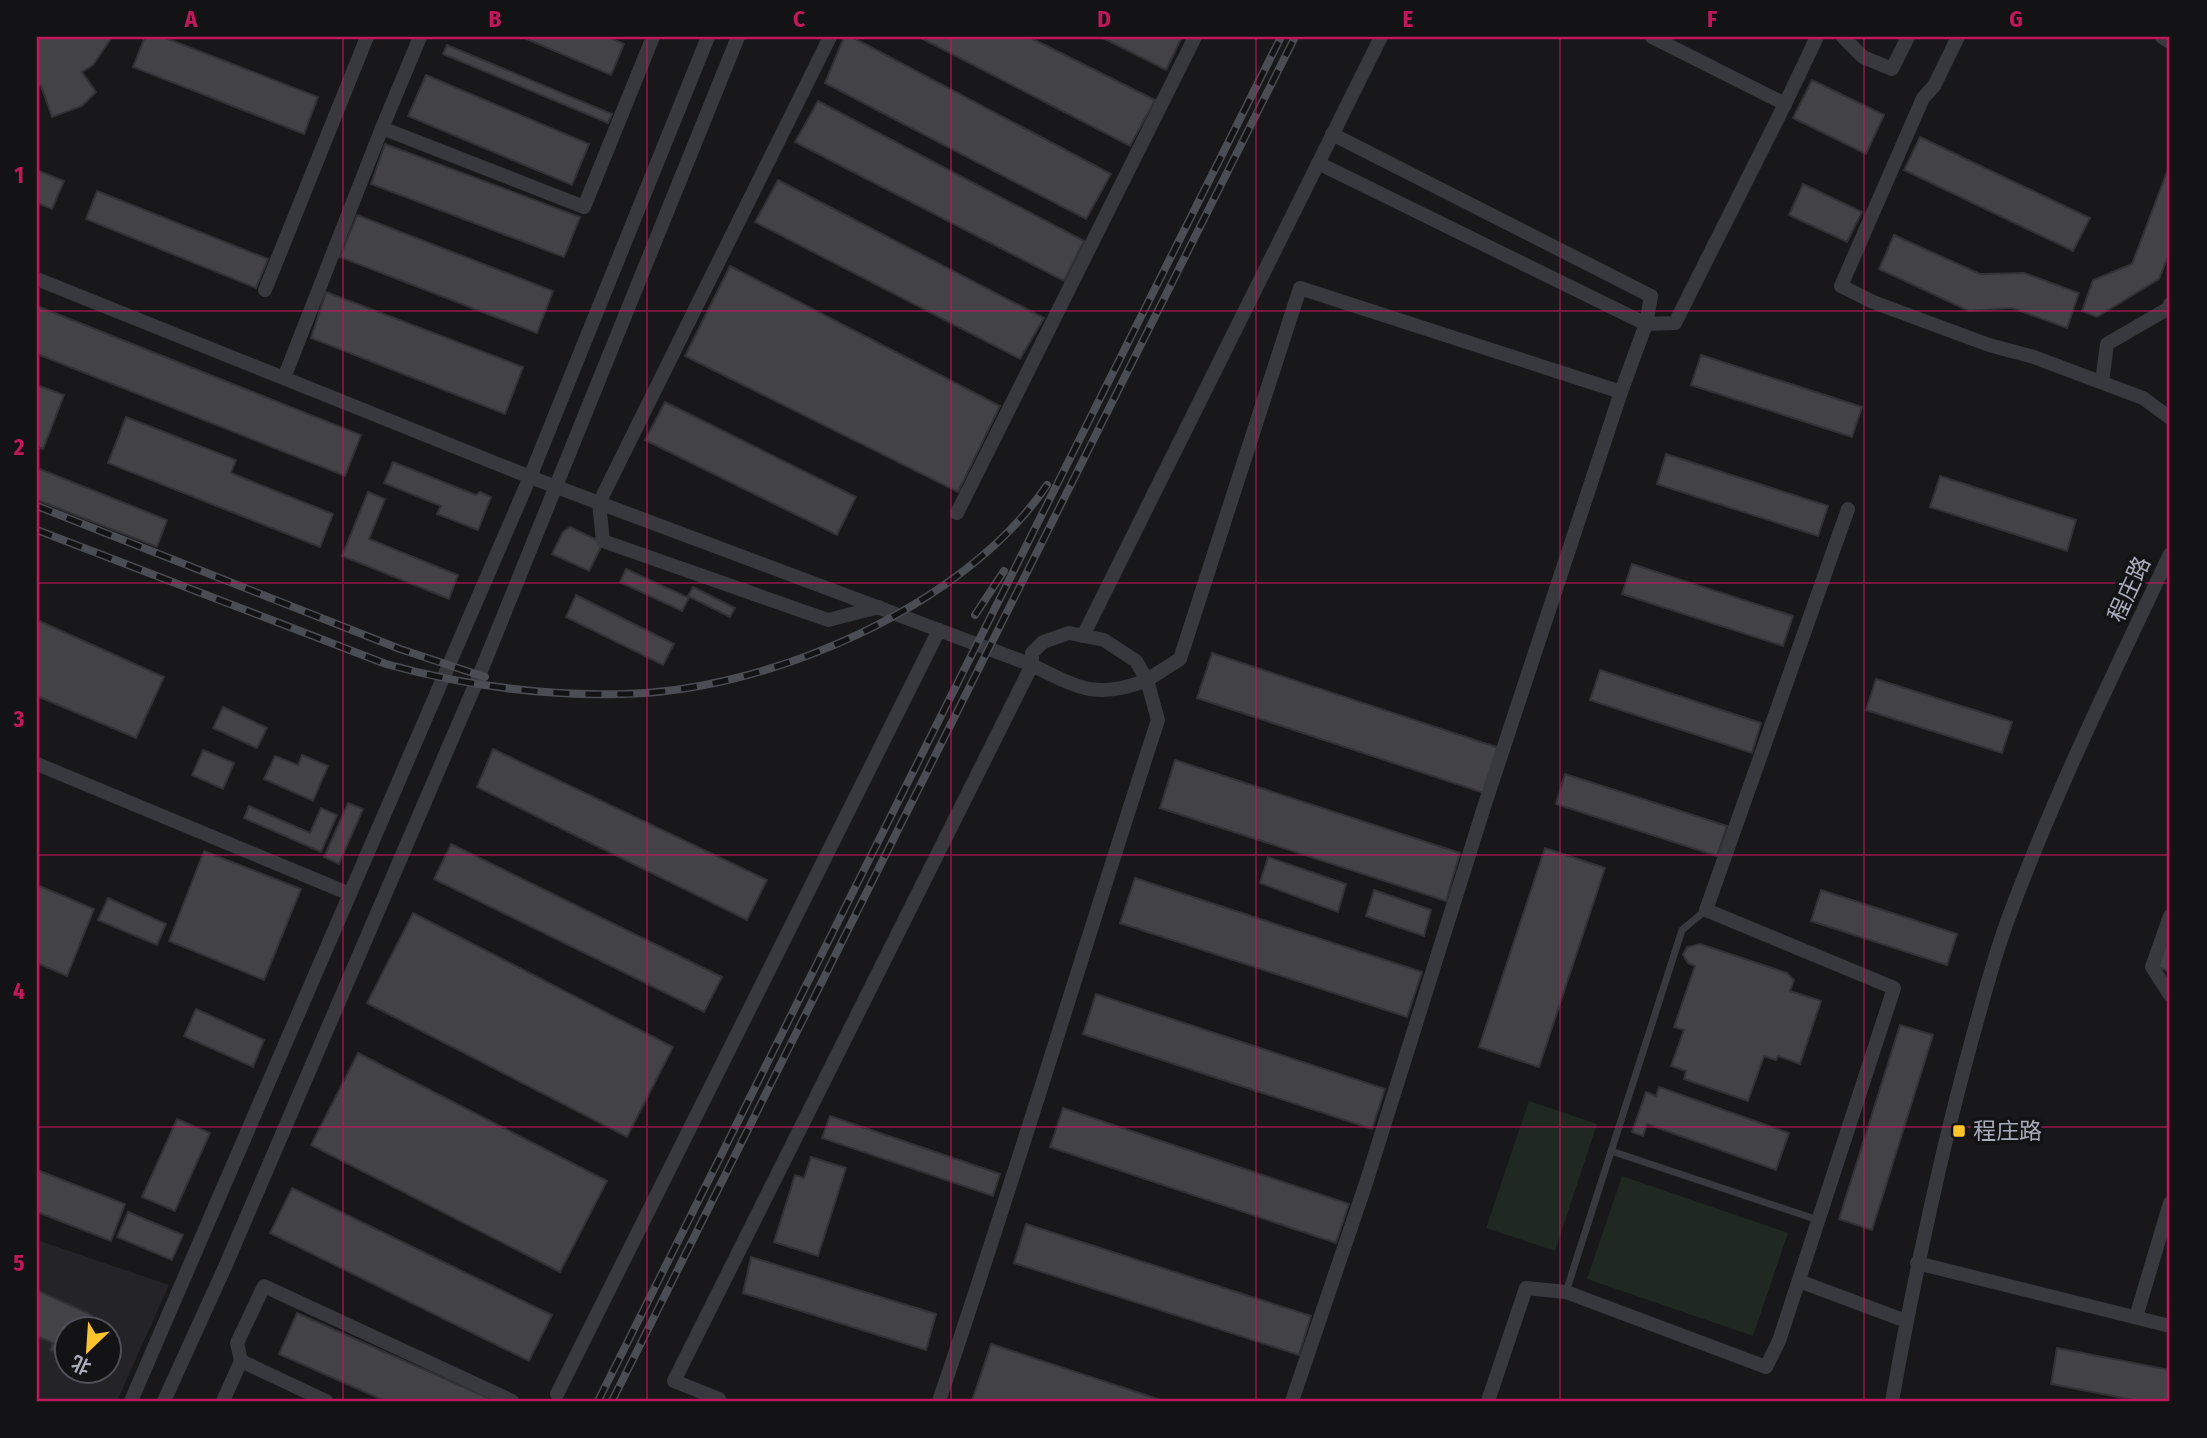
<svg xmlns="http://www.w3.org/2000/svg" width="2207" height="1438" viewBox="0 0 2207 1438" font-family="'Fira Sans Condensed','Noto Sans SC',sans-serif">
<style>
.built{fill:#242327;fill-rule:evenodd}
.green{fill:#1f2821}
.building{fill:#424247;stroke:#323136;stroke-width:2}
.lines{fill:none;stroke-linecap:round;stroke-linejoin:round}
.service{stroke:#38393f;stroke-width:7}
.minor{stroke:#38393f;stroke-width:14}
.rail-casing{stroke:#4b4d54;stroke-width:8}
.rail{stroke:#131215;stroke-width:5;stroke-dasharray:16;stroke-linecap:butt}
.grid{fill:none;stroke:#c2185b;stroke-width:2;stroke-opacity:0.55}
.poi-dot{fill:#fec42c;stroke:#131215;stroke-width:2.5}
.labels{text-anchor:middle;stroke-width:7;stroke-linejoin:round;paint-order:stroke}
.street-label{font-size:23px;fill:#a9adbb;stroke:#131215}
.poi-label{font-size:23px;fill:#a9adbb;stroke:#131215;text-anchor:start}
.neatline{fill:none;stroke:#c2185b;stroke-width:2.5}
.grid-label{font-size:23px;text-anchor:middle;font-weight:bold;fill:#c2185b}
</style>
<rect width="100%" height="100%" fill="#18171a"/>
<path class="built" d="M37,1240L169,1285L117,1401H37ZM66,1330H108V1372H66Z"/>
<g class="green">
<polygon points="1529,1101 1597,1124 1555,1251 1486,1228"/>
<polygon points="1622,1176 1788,1233 1753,1336 1587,1279"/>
</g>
<g class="building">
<polygon points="37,37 112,37 93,65 82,72 96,92 82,106 52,117 41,86 37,88"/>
<polygon points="145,37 163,37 318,97 304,134 133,67"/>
<polygon points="522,37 608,37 624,44 611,75"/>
<polygon points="844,37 852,37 1111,174 1086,219 825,83"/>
<polygon points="919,37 1029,37 1155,100 1130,146"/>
<polygon points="1101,37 1182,37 1166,70"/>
<polygon points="447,45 612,114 608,123 443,54"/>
<polygon points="426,75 589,144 572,185 408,116"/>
<polygon points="1812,80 1884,115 1866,154 1793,118"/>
<polygon points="818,101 1084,241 1064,281 795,142"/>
<polygon points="1920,137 2090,218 2073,251 1904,170"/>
<polygon points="385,144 580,217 564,257 371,184"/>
<polygon points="2170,164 2170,251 2159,279 2097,317 2082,311 2093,280 2132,264"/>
<polygon points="37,170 64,181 52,209 37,203"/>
<polygon points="778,180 1044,318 1020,359 755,222"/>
<polygon points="1803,184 1862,212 1847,242 1789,215"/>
<polygon points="97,191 268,259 256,288 86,219"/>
<polygon points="357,215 553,291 537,333 340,257"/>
<polygon points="1894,235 1980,274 2024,273 2079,293 2067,328 2012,308 1969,311 1879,269"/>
<polygon points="730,266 1000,406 958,492 685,356"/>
<polygon points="326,292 523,367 505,414 311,338"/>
<polygon points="37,306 361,435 345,476 37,354"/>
<polygon points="1701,355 1862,407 1852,437 1691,385"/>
<polygon points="37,385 64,395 43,449 37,447"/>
<polygon points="665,402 856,497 837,535 645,440"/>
<polygon points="126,417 236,460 231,473 333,514 320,547 108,463"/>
<polygon points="1666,454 1828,506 1818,536 1657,484"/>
<polygon points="393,462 476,495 480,492 491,497 478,530 437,514 441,506 384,483"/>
<polygon points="37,468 167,520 157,547 37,500"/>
<polygon points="1940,476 2076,520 2067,551 1930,507"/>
<polygon points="368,492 385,499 369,539 458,575 449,599 342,556"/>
<polygon points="570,527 603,543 589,571 552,554 563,532"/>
<polygon points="1632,564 1793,616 1783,646 1622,594"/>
<polygon points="626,569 689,598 682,611 620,582"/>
<polygon points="693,587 735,608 730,617 688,596"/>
<polygon points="576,595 674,644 663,665 566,617"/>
<polygon points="37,620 164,677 136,738 37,696"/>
<polygon points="1212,653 1502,749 1487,794 1197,698"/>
<polygon points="1600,670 1761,723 1752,753 1590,700"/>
<polygon points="1876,679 2012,722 2002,753 1866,710"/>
<polygon points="223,707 267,728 257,748 213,728"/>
<polygon points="493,749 767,880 747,920 477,787"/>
<polygon points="203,750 234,763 223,789 192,775"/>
<polygon points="302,755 328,766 313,801 264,779 275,756 298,765"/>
<polygon points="1175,760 1460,853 1446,901 1160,808"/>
<polygon points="1565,774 1727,826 1717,856 1556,804"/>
<polygon points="348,803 363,809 339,864 324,857"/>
<polygon points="249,806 310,833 321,808 337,815 321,852 244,818"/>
<polygon points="451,844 722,977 704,1012 434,879"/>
<polygon points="1545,848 1605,868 1539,1067 1479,1047"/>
<polygon points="204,851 301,889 264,980 169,941"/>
<polygon points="1268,857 1346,884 1338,912 1260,883"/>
<polygon points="1135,878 1422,972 1407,1017 1120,923"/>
<polygon points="37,885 94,909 67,976 37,963"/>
<polygon points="1374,890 1431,910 1424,936 1366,916"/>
<polygon points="1821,890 1957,934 1947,965 1811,921"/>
<polygon points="108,898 166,924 157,945 98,920"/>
<polygon points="413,913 673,1047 627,1137 367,1003"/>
<polygon points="2170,933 2170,972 2156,966"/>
<polygon points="1700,944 1787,973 1794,980 1790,991 1821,1001 1800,1064 1778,1056 1776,1060 1764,1056 1748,1101 1684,1079 1686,1071 1671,1066 1684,1030 1674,1027 1695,966 1688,963 1683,955 1687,947"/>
<polygon points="1096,994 1385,1089 1372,1129 1083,1034"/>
<polygon points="196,1009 264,1040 253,1067 184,1036"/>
<polygon points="1900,1025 1933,1035 1872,1230 1839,1219"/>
<polygon points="358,1053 607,1181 560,1272 311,1145"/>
<polygon points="1659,1087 1789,1133 1776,1170 1647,1124 1643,1136 1632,1132 1646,1092 1656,1096"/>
<polygon points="1063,1108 1349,1204 1336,1243 1050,1147"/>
<polygon points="830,1116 1000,1174 993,1196 822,1138"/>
<polygon points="177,1119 210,1133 175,1211 142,1197"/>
<polygon points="811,1157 846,1168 818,1256 774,1242 795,1175 804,1178"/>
<polygon points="37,1170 125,1204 111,1241 37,1212"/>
<polygon points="292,1188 552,1315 529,1361 270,1233"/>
<polygon points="128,1212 183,1235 172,1260 117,1237"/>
<polygon points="1026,1224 1311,1316 1299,1355 1014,1263"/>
<polygon points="751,1257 936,1314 926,1350 743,1293"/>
<polygon points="37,1290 92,1315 85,1330 66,1330 66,1358 50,1350 53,1343 37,1336"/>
<polygon points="297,1313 495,1401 385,1401 279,1354"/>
<polygon points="991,1344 1164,1401 972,1401"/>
<polygon points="2057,1348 2170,1370 2170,1401 2138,1401 2051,1384"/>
</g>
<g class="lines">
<g class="service">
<polyline points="1611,1151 1818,1220"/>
<polyline points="1566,1292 1682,930 1706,910"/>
</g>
<g class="minor">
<polyline points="830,37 599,503 603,541 828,620 879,607"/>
<polyline points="1843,37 1863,57 1892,69 1908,37"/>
<polyline points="1958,37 1934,86 1923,98 1841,286 1873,302 1989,345 2034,357 2143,398 2170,418"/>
<polyline points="2162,37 2170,42"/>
<polyline points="1785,104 1817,37"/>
<polyline points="382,128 420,37"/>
<polyline points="1332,134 1651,296 1646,324 1675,323 1785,104 1652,37"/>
<path d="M37,279L530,477L1032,665C1078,688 1097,700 1147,680L1136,661L1104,640L1069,633L1043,642L1032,653V665L674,1381L719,1399L718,1401"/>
<polyline points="265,290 367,37"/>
<polyline points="284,378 382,128 584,207 653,37"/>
<polyline points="2102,382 2107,344 2169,308 2170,304"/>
<polyline points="957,513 1195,37"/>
<polyline points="1083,636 1381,37"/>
<polyline points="37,764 350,894"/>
<polyline points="2170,916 2152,967 2170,995"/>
<polyline points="1917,1263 2170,1326"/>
<polyline points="1799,1281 1906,1321"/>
<polyline points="2136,1317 2170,1203"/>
<polyline points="241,1361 237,1343 264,1286 512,1401"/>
<polyline points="557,1394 939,630"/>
<polyline points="131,1401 530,477 708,37"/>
<polyline points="164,1401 225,1267 479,676 738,37"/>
<polyline points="223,1401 241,1361 326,1401"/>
<path d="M939,1401C1016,1175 1084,947 1158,720L1147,680L1180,659L1300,288L1621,392L1646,324L1318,163"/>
<polyline points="1292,1401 1366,1183 1485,804 1621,392"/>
<polyline points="1488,1401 1526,1288 1566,1292 1766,1367 1779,1341 1894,988 1706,910 1848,509"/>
<path d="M1892,1401C1914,1279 1939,1159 1972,1039C1983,1000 1993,960 2007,922C2053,796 2113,675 2170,554"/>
</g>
<defs>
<g id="rail">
<polyline points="37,506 400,649 485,677"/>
<path d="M37,530L386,664C462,685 542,696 622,694C766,692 965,607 1047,485"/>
<polyline points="975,615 1004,571"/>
<polyline points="598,1401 1281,37"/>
<polyline points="612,1401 1295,37"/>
</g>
</defs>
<use href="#rail" class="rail-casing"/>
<use href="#rail" class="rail"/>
</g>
<path class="grid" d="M343,37V1401M647,37V1401M951,37V1401M1256,37V1401M1560,37V1401M1864,37V1401M37,311H2170M37,583H2170M37,855H2170M37,1127H2170"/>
<rect class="poi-dot" x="1952" y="1124" width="14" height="14" rx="3.5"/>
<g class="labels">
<g class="street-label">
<text transform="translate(2129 589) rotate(-65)" y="8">程庄路</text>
</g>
<g class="poi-label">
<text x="1973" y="1139">程庄路</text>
</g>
</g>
<rect width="2207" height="1438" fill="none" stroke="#131215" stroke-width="77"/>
<g transform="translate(88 1350) rotate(205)"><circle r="33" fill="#131215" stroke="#4f5057" stroke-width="2"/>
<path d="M0-5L12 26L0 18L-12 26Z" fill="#fec42c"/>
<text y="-10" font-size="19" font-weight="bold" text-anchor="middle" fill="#a9adbb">北</text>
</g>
<rect x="38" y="38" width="2130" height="1362" class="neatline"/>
<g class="grid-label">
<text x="191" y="27">A</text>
<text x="495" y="27">B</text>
<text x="799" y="27">C</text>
<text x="1104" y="27">D</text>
<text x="1408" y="27">E</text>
<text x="1712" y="27">F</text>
<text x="2016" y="27">G</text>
<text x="19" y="183">1</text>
<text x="19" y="455">2</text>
<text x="19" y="727">3</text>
<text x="19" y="999">4</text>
<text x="19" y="1271">5</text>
</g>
</svg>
